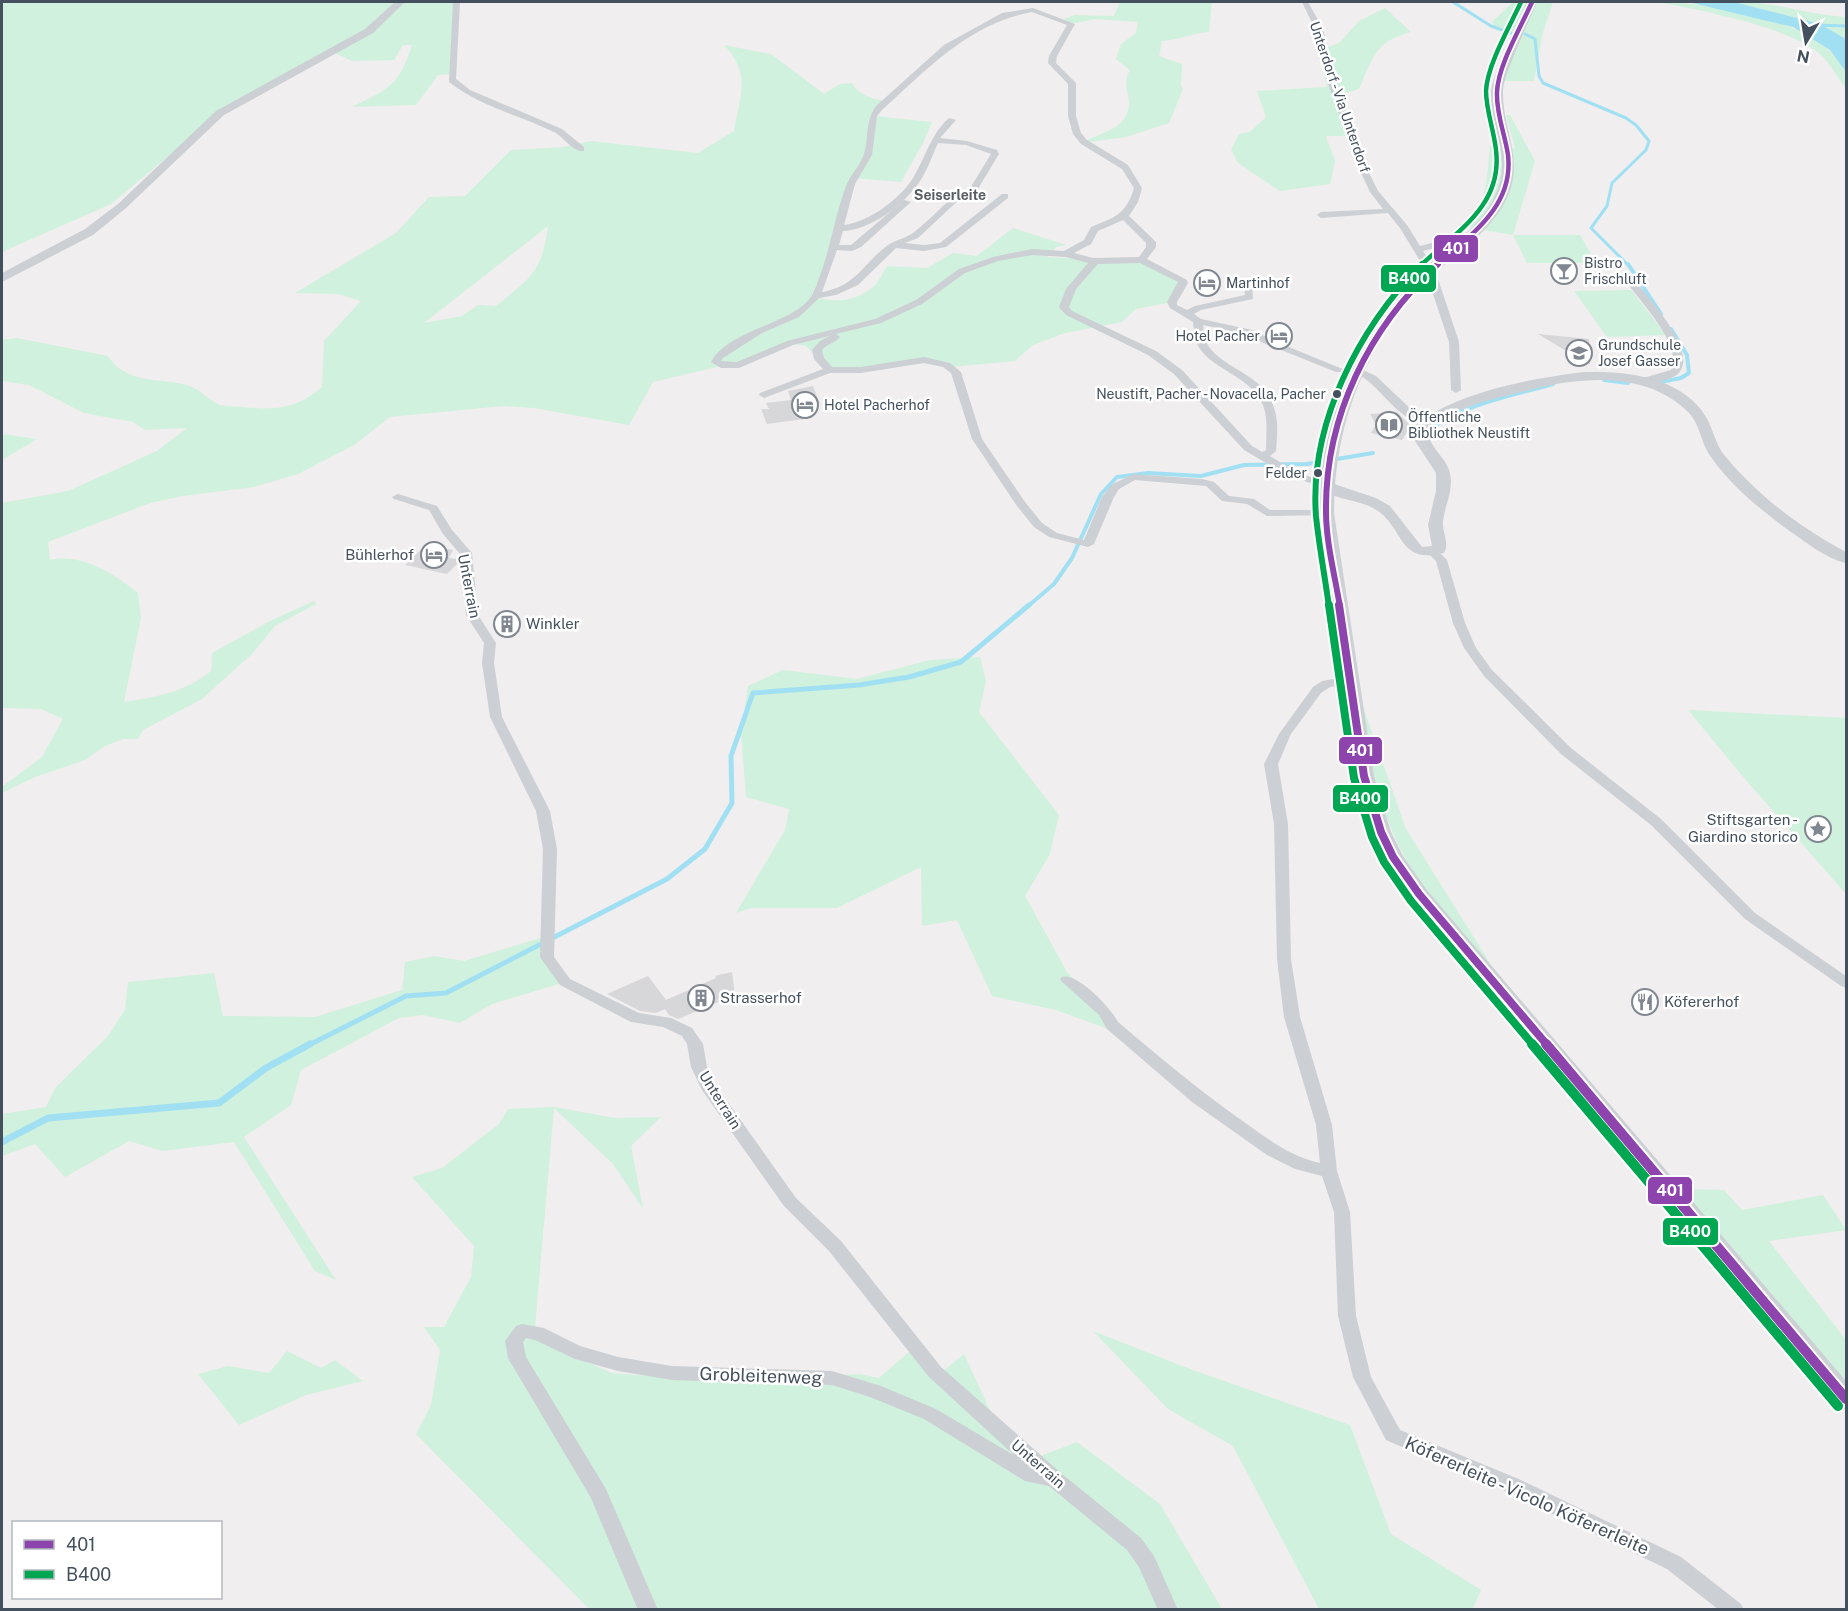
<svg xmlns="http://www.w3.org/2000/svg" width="1848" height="1611" viewBox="0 0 1848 1611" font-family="'Public Sans',sans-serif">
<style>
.green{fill:#d0f1dd;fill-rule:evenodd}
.water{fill:#a1e0f3}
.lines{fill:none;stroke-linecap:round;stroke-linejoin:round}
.stream-far3{stroke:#a1e0f3;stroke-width:3}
.stream-far2{stroke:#a1e0f3;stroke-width:4}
.stream-far1{stroke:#a1e0f3;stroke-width:5}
.stream{stroke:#a1e0f3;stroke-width:7}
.building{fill:#d7d6d9}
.minor{fill:#cccfd3;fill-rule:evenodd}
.tertiary{fill:#cccfd3;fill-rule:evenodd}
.secondary{fill:#cdd0d4;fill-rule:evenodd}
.bus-1-far3-casing{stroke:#fff;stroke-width:8}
.bus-1-far2-casing{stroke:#fff;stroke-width:10}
.bus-1-far1-casing{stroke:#fff;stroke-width:12}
.bus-1-casing{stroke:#fff;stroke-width:14}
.bus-2-far3-casing{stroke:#fff;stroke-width:8}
.bus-2-far2-casing{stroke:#fff;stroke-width:10}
.bus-2-far1-casing{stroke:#fff;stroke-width:12}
.bus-2-casing{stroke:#fff;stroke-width:14}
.bus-1-far3{stroke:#8e44ad;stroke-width:4.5}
.bus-1-far2{stroke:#8e44ad;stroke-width:6}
.bus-1-far1{stroke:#8e44ad;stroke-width:8}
.bus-1{stroke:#8e44ad;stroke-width:10}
.bus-2-far3{stroke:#00a651;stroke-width:4.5}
.bus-2-far2{stroke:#00a651;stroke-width:6}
.bus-2-far1{stroke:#00a651;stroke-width:8}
.bus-2{stroke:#00a651;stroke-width:10}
.bus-dot{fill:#44505d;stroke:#fff;stroke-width:2}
.labels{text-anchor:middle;stroke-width:5;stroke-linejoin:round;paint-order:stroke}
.far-street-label{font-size:14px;fill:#44505d;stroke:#fff}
.far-neighbourhood-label{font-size:14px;font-weight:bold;fill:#595e63;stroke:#fff}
.far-poi-label{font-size:14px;fill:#44505d;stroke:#fff;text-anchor:start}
.bus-label{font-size:14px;fill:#44505d;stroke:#fff;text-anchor:end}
.poi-label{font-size:15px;fill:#44505d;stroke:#fff;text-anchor:start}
.street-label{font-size:15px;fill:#44505d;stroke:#fff}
.near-street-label{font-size:18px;fill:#44505d;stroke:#fff}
.line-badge{stroke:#fff;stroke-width:2}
.badge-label{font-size:16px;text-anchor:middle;font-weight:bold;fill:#fff}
</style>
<rect width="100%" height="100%" fill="#f0eeee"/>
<g class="green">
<path d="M2,2H456L450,74L438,75L416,105L352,107C388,89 399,86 412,45H403L394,60L352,61L333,52L220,113L111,204L2,252Z"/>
<path d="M1120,2H1230L1212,3L1209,32C1192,33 1179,40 1162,41L1159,56L1182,64L1181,85L1183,89L1169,123L1126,137L1082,143C1100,132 1129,130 1129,102C1128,89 1123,83 1130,70L1116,59L1121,44L1136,33L1138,22L1095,19L1071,24L1064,19L1075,15L1114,16Z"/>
<polygon points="1513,2 1553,2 1543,32 1534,81 1505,81 1517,34 1496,30 1492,22"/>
<path d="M1657,2C1709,2 1820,19 1845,71C1848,75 1846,83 1846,89C1838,78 1831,65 1822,56C1795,28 1696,9 1657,2Z"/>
<path d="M1734,2C1774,1 1807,15 1846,17V39L1819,24Z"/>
<path d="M1385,8L1411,32C1374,42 1374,56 1359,89L1342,94L1356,136H1326L1335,161L1330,184L1280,191L1238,163L1231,150L1239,134L1250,132L1266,117L1257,91L1327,87L1319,50L1339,43L1359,21Z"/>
<path d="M724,45L771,54L824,94L840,84L852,83C856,93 874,100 885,101L874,116L932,122L923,143L901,182L854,178L834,247L811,296C835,303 854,303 874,286C879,281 883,272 887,266L927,268L953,253L977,256L1013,228L1066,245L1056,247L1048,257L1144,263L1182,280L1172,302L1136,309L1122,322L1065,333L1033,345L1015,361L951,367L927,360L859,370H829L806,346L790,343L745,363L721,366L653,382L629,425L534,408L503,406L390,417L354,445L298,474L254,487L183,496L150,503L48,542L50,560C82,553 114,574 138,593L141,618L124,702C157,697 185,692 211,671L212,653L270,621L314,601L316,604L275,626L252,654L202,699L143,730L138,739H123L105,746L85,760L35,777L2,793V787L42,757L63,719L41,709L2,708V503L68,491L157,451L187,428L145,430L133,422L84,413L29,385L2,381V340L17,338L108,356C125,384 160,378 187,385C201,389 207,399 218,404C223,407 234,406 241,407C275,410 295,410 322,387L324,341L361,301L338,294L295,293L396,233L429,197L465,196L511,150L564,147L591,141L698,153L734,131C740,94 752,75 724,45ZM548,226C542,273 530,278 496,306L478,305L462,316L424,323Z"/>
<path d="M1506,115H1510L1535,161L1513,235H1580L1596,263H1527L1513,235L1466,227C1489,195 1486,183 1490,146L1515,148Z"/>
<polygon points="1631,290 1666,335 1607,337 1574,291"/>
<polygon points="2,434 37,439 2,460"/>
<polygon points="980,657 986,681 979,712 1059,815 1050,854 1025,896 1067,972 1130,1037 1056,1010 992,996 957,920 922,926 921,867 837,908 751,908 736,913 785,830 789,809 746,797 741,733 748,686 783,670 857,679 930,660"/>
<path d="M1355,684L1406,829L1493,968C1468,937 1437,907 1415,874C1377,817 1368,749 1355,684Z"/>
<polygon points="1688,710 1846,718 1846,894 1745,779"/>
<polygon points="547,936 546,949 565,982 492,1004 460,1023 423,1015 399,1018 301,1070 291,1105 244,1137 336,1280 315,1271 234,1142 162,1151 129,1141 65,1177 35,1144 2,1156 2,1114 46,1107 55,1088 107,1037 125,1010 128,982 214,973 223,1016 315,1017 402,990 405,962 434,956 464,961"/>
<polygon points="554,1107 615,1118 661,1117 631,1146 643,1209 613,1164 554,1108 534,1339 612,1373 727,1382 860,1374 879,1378 916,1346 942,1372 964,1354 992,1415 1041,1456 1077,1442 1160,1504 1222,1609 589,1609 416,1434 431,1405 440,1350 424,1327 444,1327 471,1277 474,1246 412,1177 442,1168 499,1124 508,1109"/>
<polygon points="1681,1189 1724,1190 1742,1210 1823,1195 1846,1230 1769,1241 1846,1340 1846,1383"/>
<polygon points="1093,1331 1190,1369 1350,1425 1391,1534 1481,1590 1473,1609 1319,1609 1233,1446 1168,1409"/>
<polygon points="287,1351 321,1368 335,1360 363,1381 306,1395 239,1425 198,1374 228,1366 269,1373"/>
</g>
<polygon class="water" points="1688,2 1734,2 1820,24 1846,39 1846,72 1830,50 1793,27"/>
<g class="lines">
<g class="stream-far3">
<polyline points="1453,2 1491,26 1511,33"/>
<polyline points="1815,25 1846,26"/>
<polyline points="1525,34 1535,39 1539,76 1543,83 1626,118 1636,125 1649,141 1646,150 1612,183 1607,206 1591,228 1629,266"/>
</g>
<g class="stream-far2">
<polyline points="1628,264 1661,314"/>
<polyline points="1604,380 1628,383"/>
<polyline points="1655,383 1681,378 1689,373 1687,355 1671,329"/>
<path d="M1427,432C1462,404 1511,396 1553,384"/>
<polyline points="1027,607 1054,584 1072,558 1101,494 1117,477 1148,473 1201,476 1244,465 1307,464 1373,453"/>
</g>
<polyline class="stream-far1" points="307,1046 406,996 446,993 667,879 705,849 732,803 731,756 753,693 859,685 909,677 961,662 1029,605"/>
<polyline class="stream" points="2,1142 48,1118 219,1103 266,1068 310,1044"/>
</g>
<g class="building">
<polygon points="1538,334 1589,339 1590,364 1568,362 1568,352"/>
<polygon points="813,386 820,404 805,405 812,418 767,424 761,409 769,409 766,403 791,400 788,391"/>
<polygon points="1397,412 1411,426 1402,440 1371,433 1376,425 1370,414"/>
<polygon points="426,545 453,550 449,558 458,559 459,562 447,574 405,565"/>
<polygon points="514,613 520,632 499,635 494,616"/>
<polygon points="732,972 735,995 678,1019 669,1015 665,1009 656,1013 640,1011 607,994 648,976 666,1000 716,978 715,976"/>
</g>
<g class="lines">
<g class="minor">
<path d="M453,2H460L456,79L470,90L562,129L584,147V151C572,152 564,137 554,132C519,115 479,106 449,82Z"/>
<polygon points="1302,2 1308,2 1323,29 1335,81 1369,173 1378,191 1407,225 1420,246 1455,237 1467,240 1467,244 1455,243 1423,251 1430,262 1425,265 1422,264 1400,228 1388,213 1321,218 1317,215 1321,212 1383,209 1370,192 1361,173 1327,81 1315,29"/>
<path d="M1033,8L1075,24L1057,56L1056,63L1076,83V116L1081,133L1087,140L1128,165L1142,188L1138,202L1129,216L1156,242V247L1147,259L1187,280L1188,283L1177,302V305L1187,310L1195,306L1245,295L1244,286L1252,284L1253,299L1201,310L1194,314L1201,319L1257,331L1267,338L1345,370L1344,372H1336L1261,342L1251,335L1203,325C1204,331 1204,338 1207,344C1224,371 1263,372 1274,408C1279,422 1277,437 1276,451L1270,456L1293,470L1330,485L1325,488L1321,487L1285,474L1244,450L1174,374L1148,355L1066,315L1059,307L1066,289L1088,263L1066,257L1032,255L998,261L965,273L922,304L881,323L836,334L840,337C835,343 827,344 822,350L824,358L832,367H861L924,357L950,363L961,372L982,439L1025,502L1042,523L1057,533L1084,540L1102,497L1111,485L1133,474L1202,479L1214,482L1229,496L1254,499L1270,510H1326L1330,511V515L1267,516L1247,504L1222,501L1206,486L1135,480L1119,489L1114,497L1094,544L1088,547L1049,537L1034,527L1017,506L972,439L951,373L943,367L924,363L861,373H830L764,398L759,395L760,393L823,369L814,359L812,350L820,341L829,336L793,345L739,368H721L711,362C727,330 797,323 812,295C829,260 833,221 846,186C850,175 861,165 864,154C869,137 865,121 876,106L944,45L1002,13ZM1032,12L1067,25L1049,56L1048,63L1068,84V116L1073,134L1081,144L1122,169L1134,188C1126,215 1115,217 1091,227L1084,240L1064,251L1032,249L993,257L959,269L916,300L875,319L787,341L737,362L721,361L723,358L762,333L799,317L819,298L836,295L858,285L896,248L924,251L946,247L1008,198V194H1002L940,243L924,245L905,243L918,238L965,194L958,192C943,205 929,221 913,233C906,238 896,240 888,245C863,263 857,286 822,292L837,250L852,251L861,247L911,202L904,200L851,245H839L843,231C871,230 905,204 920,181C928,169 932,156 938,143L966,145L991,154L969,190L976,192L999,154L997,150L967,141L940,138L956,120L949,118C930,135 926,157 913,178C900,199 869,222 844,225L855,184L872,155L877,116L882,110C927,69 970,23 1032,12ZM1123,220L1146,243V247L1139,257L1093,258L1074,253L1091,244L1098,231ZM1140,263L1178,282L1167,302L1170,308L1193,322C1194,328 1194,335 1196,341C1206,370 1253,374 1264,408C1268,421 1266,436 1266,450L1262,452L1252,446L1182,370L1156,351L1072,311L1069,307L1076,289L1098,264Z"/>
<polygon points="1432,273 1437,276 1459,342 1461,390 1456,393 1451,390 1449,342 1427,276"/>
<path d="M1630,282H1636C1649,298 1700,354 1678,374C1670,381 1653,382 1643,385L1638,382L1643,378L1671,370C1683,345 1642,304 1628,284Z"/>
<path d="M1365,371L1376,376L1416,414L1432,420V424C1403,428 1383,389 1361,376V372Z"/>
<polygon points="398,494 437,506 452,530 472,553 478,615 496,643 494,663 502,717 550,811 557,849 554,957 570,979 639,1013 671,1018 692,1028 703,1044 707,1067 715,1084 796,1198 841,1241 941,1367 1062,1474 1141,1538 1154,1556 1178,1610 1158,1610 1139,1567 1127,1550 1049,1486 1025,1481 924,1419 870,1397 832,1385 672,1380 618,1371 575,1359 535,1340 526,1338 523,1342 526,1357 606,1489 658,1610 638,1610 591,1498 508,1358 505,1341 516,1326 522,1324 544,1328 580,1346 618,1357 672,1366 832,1371 881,1386 936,1409 1015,1456 929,1377 829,1251 784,1206 702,1090 691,1067 687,1044 682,1036 663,1027 631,1022 560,985 542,960 540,957 543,849 536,811 490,717 482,663 484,643 466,615 460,554 443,534 429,510 394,499 392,497"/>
<polygon points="1433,549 1437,550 1447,560 1465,623 1476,648 1492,670 1571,748 1661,819 1755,913 1846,976 1846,988 1841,986 1745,919 1651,825 1561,754 1484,676 1464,648 1453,623 1436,561 1427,552"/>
<path d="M1350,676L1356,680L1354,683L1330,687L1321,693L1291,734L1278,764L1288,824L1291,959L1300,1017L1332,1125L1337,1171L1350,1212L1356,1316L1371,1377L1400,1430L1521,1480L1681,1557L1741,1604L1744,1610H1719L1667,1569L1507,1492L1386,1440L1353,1377L1338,1316L1334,1212L1322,1176L1295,1169L1267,1155L1192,1102L1107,1029L1099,1015L1060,980L1062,977C1077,972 1111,1008 1118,1022C1159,1057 1200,1091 1244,1122C1268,1139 1291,1157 1320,1163L1316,1125L1284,1017L1277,959L1274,824L1264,764L1279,734L1313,687L1322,681Z"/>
</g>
<g class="tertiary">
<polygon points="395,2 405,2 373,33 224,115 126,208 93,235 2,282 2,273 85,229 118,204 216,111 365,29"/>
<path d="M1585,372C1625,371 1676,376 1702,411C1713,425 1714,443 1725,456C1758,496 1801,528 1846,552V563C1827,559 1807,543 1791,532C1762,511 1732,487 1711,457C1701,444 1700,424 1689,413C1649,372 1585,376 1534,389C1498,398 1457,405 1428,429C1428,447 1444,455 1449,470C1455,488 1445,504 1443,521C1442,533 1450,543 1444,553C1394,566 1406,522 1369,506C1353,499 1329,499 1318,485L1325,481L1376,498L1390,506L1422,547L1432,546L1428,525L1436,491V473L1415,441L1416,425C1457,392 1533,378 1585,372Z"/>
</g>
<path class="secondary" d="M1527,2H1537C1530,19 1503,76 1503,91C1502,129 1525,160 1507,198C1492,230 1461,250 1435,273C1368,337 1334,421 1334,513L1374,776L1391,832L1403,856L1426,889L1846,1381V1410L1837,1406L1412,899L1383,857L1371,832L1354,776L1318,513C1319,416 1354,337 1424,269C1448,246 1479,229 1494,198C1514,158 1490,130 1491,91C1492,76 1520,20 1527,2Z"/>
<defs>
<path id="bus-1-far3" d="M1436,266C1470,235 1514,207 1508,155C1505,134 1496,114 1497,92C1498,65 1521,27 1532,2"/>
<path id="bus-1-far2" d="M1340,607C1335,576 1326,543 1326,511C1325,416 1369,328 1438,264"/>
<polyline id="bus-1-far1" points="1339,605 1364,776 1381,832 1393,857 1419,894 1548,1046"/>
<polyline id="bus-1" points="1546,1044 1846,1399"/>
<path id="bus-2-far3" d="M1420,266C1456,232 1503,206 1496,150C1494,131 1486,110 1486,91C1487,65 1510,26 1521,2"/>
<path id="bus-2-far2" d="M1329,607C1325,577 1319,546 1316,516C1309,423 1359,328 1422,264"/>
<polyline id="bus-2-far1" points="1329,605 1354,778 1372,837 1384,862 1411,901 1534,1046"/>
<polyline id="bus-2" points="1532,1044 1838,1406"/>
</defs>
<use href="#bus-1-far3" class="bus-1-far3-casing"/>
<use href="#bus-1-far2" class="bus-1-far2-casing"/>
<use href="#bus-1-far1" class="bus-1-far1-casing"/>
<use href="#bus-1" class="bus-1-casing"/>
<use href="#bus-2-far3" class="bus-2-far3-casing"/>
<use href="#bus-2-far2" class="bus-2-far2-casing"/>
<use href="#bus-2-far1" class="bus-2-far1-casing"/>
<use href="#bus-2" class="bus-2-casing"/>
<use href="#bus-1-far3" class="bus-1-far3"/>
<use href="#bus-1-far2" class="bus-1-far2"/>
<use href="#bus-1-far1" class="bus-1-far1"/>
<use href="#bus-1" class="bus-1"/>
<use href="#bus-2-far3" class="bus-2-far3"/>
<use href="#bus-2-far2" class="bus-2-far2"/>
<use href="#bus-2-far1" class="bus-2-far1"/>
<use href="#bus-2" class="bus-2"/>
</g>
<defs>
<symbol id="bar-ring" viewBox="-11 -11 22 22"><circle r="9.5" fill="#fff" stroke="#808790" stroke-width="1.5"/><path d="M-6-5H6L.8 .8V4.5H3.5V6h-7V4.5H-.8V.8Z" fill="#808790"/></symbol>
<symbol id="hotel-ring" viewBox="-11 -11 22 22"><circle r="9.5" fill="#fff" stroke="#808790" stroke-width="1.5"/><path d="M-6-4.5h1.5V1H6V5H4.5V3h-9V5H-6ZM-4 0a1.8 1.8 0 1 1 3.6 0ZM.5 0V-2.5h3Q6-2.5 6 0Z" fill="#808790"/></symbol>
<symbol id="school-ring" viewBox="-11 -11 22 22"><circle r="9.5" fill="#fff" stroke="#808790" stroke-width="1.5"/><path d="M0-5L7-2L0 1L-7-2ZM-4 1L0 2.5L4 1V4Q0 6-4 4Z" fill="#808790"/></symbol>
<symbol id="library-ring" viewBox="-11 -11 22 22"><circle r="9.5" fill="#fff" stroke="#808790" stroke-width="1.5"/><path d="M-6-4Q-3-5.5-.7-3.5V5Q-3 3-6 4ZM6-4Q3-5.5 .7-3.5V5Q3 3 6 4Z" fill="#808790"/></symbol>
<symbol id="building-ring" viewBox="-11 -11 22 22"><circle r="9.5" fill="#fff" stroke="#808790" stroke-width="1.5"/><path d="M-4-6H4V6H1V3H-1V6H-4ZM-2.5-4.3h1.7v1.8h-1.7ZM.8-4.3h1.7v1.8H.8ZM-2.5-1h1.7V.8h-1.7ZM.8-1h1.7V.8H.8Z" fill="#808790"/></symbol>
<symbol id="sight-ring" viewBox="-11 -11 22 22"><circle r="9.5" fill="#fff" stroke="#808790" stroke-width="1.5"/><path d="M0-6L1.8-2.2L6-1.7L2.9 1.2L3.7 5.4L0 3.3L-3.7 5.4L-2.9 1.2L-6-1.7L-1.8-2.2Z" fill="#808790"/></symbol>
<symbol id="restaurant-ring" viewBox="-11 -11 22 22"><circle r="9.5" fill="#fff" stroke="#808790" stroke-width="1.5"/><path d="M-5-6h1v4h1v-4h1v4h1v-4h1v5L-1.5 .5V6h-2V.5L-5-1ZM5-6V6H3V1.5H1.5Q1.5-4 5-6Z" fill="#808790"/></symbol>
</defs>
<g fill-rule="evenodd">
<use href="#bar-ring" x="1549" y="256" width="30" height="30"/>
<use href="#hotel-ring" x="1192" y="268" width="30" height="30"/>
<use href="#hotel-ring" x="1264" y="321" width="30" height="30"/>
<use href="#school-ring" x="1564" y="338" width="30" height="30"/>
<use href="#hotel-ring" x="790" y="390" width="30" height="30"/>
<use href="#library-ring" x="1374" y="410" width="30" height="30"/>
<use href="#hotel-ring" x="419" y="540" width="30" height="30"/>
<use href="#building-ring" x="492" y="609" width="30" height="30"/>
<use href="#sight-ring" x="1803" y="814" width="30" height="30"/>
<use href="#building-ring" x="686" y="983" width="30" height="30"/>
<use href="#restaurant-ring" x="1630" y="987" width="30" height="30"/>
</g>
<g class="bus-dot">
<circle cx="1337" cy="394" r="5"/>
<circle cx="1318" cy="473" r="5"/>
</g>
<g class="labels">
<g class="far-street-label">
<text transform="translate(1340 97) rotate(71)" y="5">Unterdorf - Via Unterdorf</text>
</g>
<g class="far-neighbourhood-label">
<text x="950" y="200">Seiserleite</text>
</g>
<g class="far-poi-label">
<text x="1584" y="268">Bistro<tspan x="1584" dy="16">Frischluft</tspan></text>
<text x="1226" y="288">Martinhof</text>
<text x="1260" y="341" text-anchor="end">Hotel Pacher</text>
<text x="1598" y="350">Grundschule<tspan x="1598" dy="16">Josef Gasser</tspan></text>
<text x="824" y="410">Hotel Pacherhof</text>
<text x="1408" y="422">Öffentliche<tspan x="1408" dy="16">Bibliothek Neustift</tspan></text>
</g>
<g class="bus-label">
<text x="1326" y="399">Neustift, Pacher - Novacella, Pacher</text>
<text x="1307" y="478">Felder</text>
</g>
<g class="poi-label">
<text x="414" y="560" text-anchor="end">Bühlerhof</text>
<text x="526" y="629">Winkler</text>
<text x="1798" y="825" text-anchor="end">Stiftsgarten -<tspan x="1798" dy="17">Giardino storico</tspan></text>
<text x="720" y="1003">Strasserhof</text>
<text x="1664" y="1007">Köfererhof</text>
</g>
<g class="street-label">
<text transform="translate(469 586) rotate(79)" y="5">Unterrain</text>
<text transform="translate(720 1100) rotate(58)" y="5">Unterrain</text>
<text transform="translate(1038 1464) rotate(41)" y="5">Unterrain</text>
</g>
<g class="near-street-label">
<text transform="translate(761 1376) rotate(2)" y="6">Grobleitenweg</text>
<text transform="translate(1527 1496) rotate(24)" y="6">Köfererleite - Vicolo Köfererleite</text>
</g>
</g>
<g class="line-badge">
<rect x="1433" y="234" width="46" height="29" rx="6" fill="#8e44ad"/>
<rect x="1380" y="264" width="57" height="29" rx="6" fill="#00a651"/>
<rect x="1338" y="736" width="45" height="29" rx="6" fill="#8e44ad"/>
<rect x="1332" y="784" width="57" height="29" rx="6" fill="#00a651"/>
<rect x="1647" y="1176" width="46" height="29" rx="6" fill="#8e44ad"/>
<rect x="1662" y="1217" width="57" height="29" rx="6" fill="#00a651"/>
</g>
<g class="badge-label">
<text x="1456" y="254">401</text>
<text x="1409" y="284">B400</text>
<text x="1360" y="756">401</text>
<text x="1360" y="804">B400</text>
<text x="1670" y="1196">401</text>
<text x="1690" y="1237">B400</text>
</g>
<rect width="1848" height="1611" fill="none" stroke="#44505d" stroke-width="6"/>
<rect x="12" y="1521" width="210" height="78" fill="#ffffff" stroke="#b4b9be" stroke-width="1.5"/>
<rect x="24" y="1540" width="30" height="9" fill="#8e44ad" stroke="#b4b9be" stroke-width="1.5"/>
<text x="66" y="1551" font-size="18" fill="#44505d">401</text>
<rect x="24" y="1570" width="30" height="9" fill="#00a651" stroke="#b4b9be" stroke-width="1.5"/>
<text x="66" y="1581" font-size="18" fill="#44505d">B400</text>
<g transform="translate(1806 42) rotate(191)" stroke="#ffffff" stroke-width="4.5" paint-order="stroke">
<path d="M0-4.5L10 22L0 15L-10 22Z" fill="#44505d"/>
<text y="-9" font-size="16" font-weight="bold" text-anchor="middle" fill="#44505d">N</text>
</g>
</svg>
